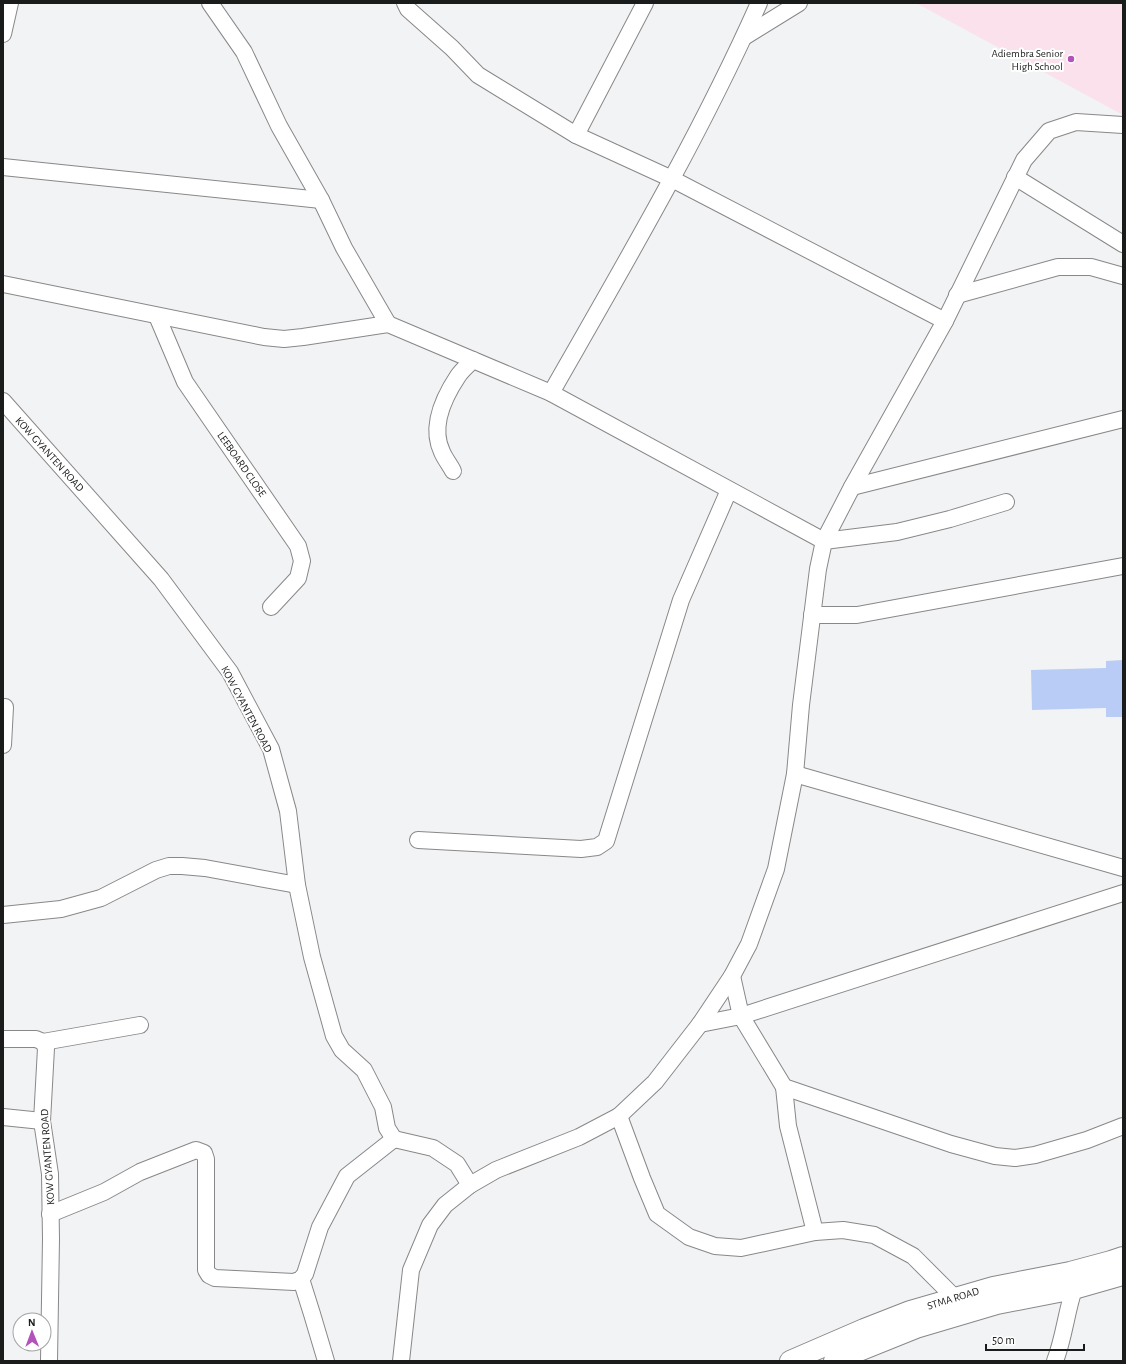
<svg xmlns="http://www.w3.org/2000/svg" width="1126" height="1364" viewBox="0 0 1126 1364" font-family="'Alegreya Sans',sans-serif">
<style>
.education{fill:#fae1ec}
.building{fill:#b8ccf6}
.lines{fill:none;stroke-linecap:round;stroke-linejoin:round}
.minor-casing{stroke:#88888a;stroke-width:18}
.major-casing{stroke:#88888a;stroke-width:22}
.minor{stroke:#fff;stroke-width:16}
.major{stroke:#fff;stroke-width:20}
.poi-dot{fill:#b252ba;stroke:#fff;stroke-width:1.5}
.labels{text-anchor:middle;stroke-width:4;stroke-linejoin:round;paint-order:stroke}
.poi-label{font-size:11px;fill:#1a1b1b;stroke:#fff;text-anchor:end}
.street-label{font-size:11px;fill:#1a1b1b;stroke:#fff}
</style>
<rect width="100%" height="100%" fill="#f2f3f5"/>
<polygon class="education" points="916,3 1123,3 1123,115"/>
<polygon class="building" points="1123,660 1123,717 1106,717 1106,708 1032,710 1031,670 1106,668 1106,661"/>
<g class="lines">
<defs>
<g id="minor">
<polyline points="210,3 244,52 279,126 321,200 344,248 388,324"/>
<polyline points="405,3 408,9 452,48 478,75 576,135 672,179 945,321"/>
<path d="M759,3C699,138 624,265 551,393L824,541L897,532L950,519L1006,502"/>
<polyline points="3,34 10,3"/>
<polyline points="744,37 799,3"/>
<polyline points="576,135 645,3"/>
<polyline points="3,167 321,200"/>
<polyline points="1015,177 1123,244"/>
<polyline points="3,284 264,337 284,339 303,337 388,324 551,393"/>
<polyline points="957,295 1058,267 1091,267 1123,276"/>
<polyline points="157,316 185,382 298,546 302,561 298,578 271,607"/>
<polyline points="3,401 161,579 230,672 271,749 288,811 297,885 205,868 182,866 169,866 156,870 101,898 61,909 3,915"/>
<path d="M453,471C450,465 445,459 442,452C430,427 444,397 458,376C462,370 468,365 473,360"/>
<polyline points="852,487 1123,419"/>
<polyline points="812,615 857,615 1123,566"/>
<polyline points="3,745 5,707"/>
<polyline points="795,774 1123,868"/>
<polyline points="418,840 581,849 597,847 606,841 681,600 729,490"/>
<polyline points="297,885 312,957 334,1036 342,1050 364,1070 383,1107 387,1128 394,1139 433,1148 457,1164 470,1185"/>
<polyline points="732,976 741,1016 784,1087 951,1144 995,1156 1015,1158 1035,1155 1087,1140 1123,1126"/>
<polyline points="700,1024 741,1016 1123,893"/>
<polyline points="3,1039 36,1039 43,1042 46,1048 42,1121 50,1174 51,1239 49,1361"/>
<polyline points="43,1042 140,1025"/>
<polyline points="784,1087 788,1126 815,1232"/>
<polyline points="619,1116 642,1178 657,1214 689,1237 715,1246 741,1248 815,1232 843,1230 874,1235 913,1256 955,1298"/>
<polyline points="3,1117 42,1121"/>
<polyline points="50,1214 104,1192 140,1172 196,1150 204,1153 206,1159 206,1270 209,1275 215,1278 294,1282 301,1279 305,1274 320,1227 347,1176 394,1139"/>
<polyline points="301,1279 312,1314 326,1361"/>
<polyline points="401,1361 411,1270 430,1225 445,1205 470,1185 496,1170 579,1137 619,1116 655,1082 700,1024 732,976 749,944 776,869 795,774 801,705 818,569 824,541 852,487 945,321 1024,160 1049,131 1076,122 1123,125"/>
<path d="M1055,1361C1064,1338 1066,1313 1074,1289"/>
</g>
<g id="major">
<polyline points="790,1361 864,1329 910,1311 993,1287 1070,1272 1111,1261 1123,1257"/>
<polyline points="834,1361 916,1328 997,1304 1074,1289 1123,1275"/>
</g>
</defs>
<use href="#minor" class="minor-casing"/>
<use href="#major" class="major-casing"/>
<use href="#minor" class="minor"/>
<use href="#major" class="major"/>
</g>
<circle class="poi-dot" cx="1071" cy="59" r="4"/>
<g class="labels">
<g class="poi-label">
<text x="1063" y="57">Adiembra Senior<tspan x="1063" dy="13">High School</tspan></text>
</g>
<g class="street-label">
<text transform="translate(50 454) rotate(48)" y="4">KOW GYANTEN ROAD</text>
<text transform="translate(242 464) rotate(55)" y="4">LEEBOARD CLOSE</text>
<text transform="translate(247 709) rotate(62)" y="4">KOW GYANTEN ROAD</text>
<text transform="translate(47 1157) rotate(-94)" y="4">KOW GYANTEN ROAD</text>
<text transform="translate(953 1298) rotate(-17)" y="4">STMA ROAD</text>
</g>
</g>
<rect width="1126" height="1364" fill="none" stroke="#1a1b1b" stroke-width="8"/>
<g transform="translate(32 1332) rotate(359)"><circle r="19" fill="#ffffff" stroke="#a3a4a4"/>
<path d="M0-3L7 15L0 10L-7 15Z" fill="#b252ba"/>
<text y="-6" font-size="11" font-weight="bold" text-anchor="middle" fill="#1a1b1b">N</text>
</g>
<path d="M986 1344v6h98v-6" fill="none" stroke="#1a1b1b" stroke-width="2"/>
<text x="992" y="1344" font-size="12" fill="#1a1b1b" stroke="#ffffff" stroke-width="3" paint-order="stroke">50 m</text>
</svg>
